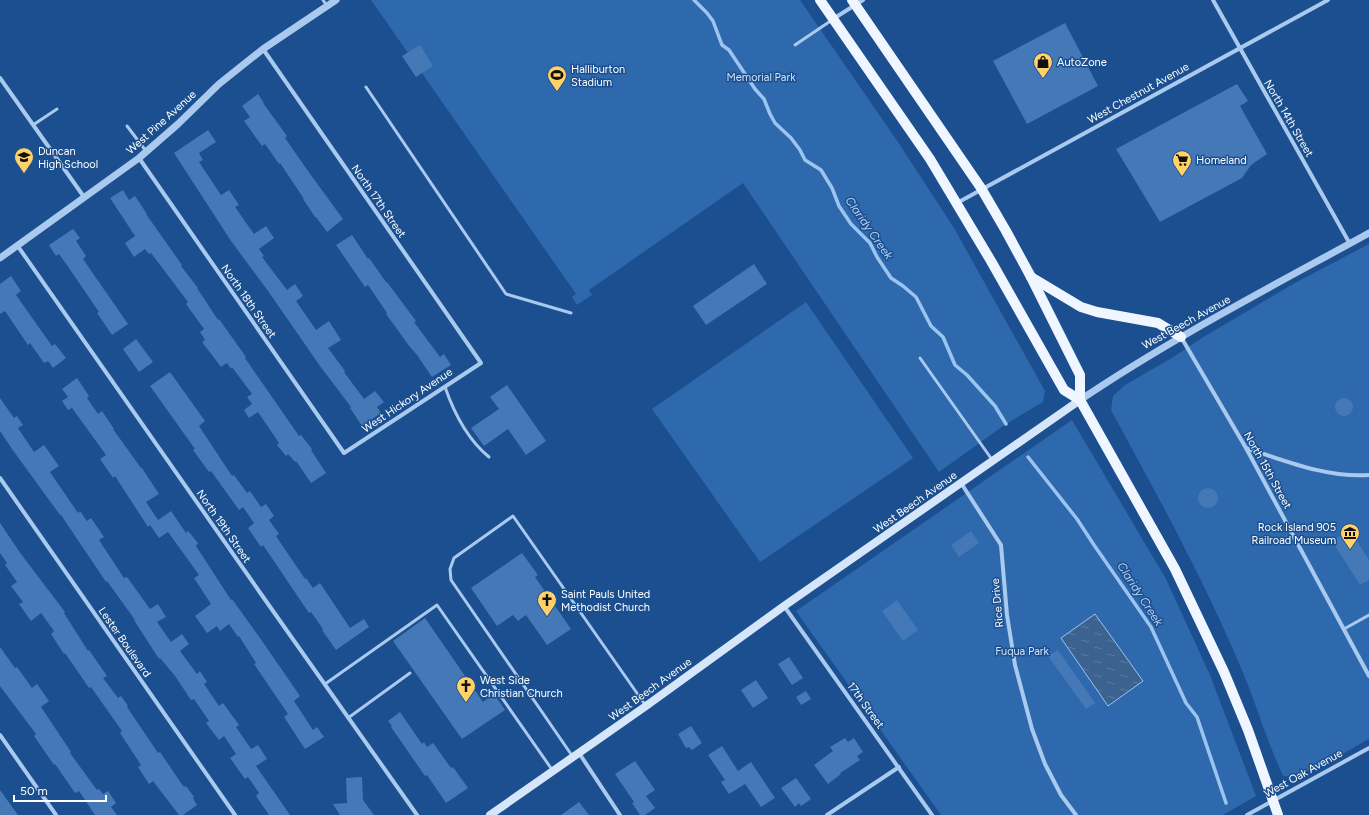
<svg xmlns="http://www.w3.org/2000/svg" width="1369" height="815" viewBox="0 0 1369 815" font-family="Figtree,sans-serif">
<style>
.green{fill:#2e69ad}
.water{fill:url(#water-ripples);stroke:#9cc4f0}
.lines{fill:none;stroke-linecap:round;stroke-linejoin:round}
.stream{stroke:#9cc4f0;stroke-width:3.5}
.building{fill:#4478b7}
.service{stroke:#a9c9ee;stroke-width:3}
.minor{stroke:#a9c9ee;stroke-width:4}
.tertiary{stroke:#a9c9ee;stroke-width:7}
.secondary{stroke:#d6e6fa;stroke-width:8}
.primary{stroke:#f0f6ff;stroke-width:10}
.labels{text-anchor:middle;stroke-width:3;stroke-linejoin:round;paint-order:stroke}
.poi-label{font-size:11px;fill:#fff;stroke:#1b4f8f;text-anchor:start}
.park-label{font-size:11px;fill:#cfe3fa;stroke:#1b4f8f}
.street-label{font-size:11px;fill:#fff;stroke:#1b4f8f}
.water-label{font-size:12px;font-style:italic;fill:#b5d3f5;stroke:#1b4f8f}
</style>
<defs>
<pattern id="water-ripples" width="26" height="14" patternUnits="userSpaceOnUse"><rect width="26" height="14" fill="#3c6290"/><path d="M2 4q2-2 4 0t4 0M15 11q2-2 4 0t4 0" fill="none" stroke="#597aa1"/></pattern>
</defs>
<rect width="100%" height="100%" fill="#1b4f8f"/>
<g class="green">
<polygon points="371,0 800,0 898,142 954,228 1045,391 1043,402 1006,424 939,472 743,183 589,290 592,295 577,305 572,297 576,294"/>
<path d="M1369,244V739C1348,750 1306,778 1283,776C1266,739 1255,700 1239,663C1202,576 1156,493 1111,410L1113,396L1125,385L1175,356L1205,336L1293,284Z"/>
<polygon points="806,302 913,458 760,562 652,409"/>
<polygon points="1072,420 1166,579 1210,675 1256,796 1223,815 941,815 796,611"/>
</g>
<polygon class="water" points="1095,614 1143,681 1108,706 1061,638"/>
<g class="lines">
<g class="stream">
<polyline points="694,0 707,13 713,21 722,45 729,50 755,89 764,99 770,114 775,123 791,138 800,150 805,160 821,170 832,188 839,206 851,224 870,243 877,257 891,278 903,286 916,297 931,326 943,337 955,365 967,375 995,406 1006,424"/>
<polyline points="1028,457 1077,519 1094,545 1151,627 1186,703 1197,717 1226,803"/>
</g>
</g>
<g class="building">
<polygon points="1065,23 1098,86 1027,124 993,61"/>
<polygon points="420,45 433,66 416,77 402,56"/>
<polygon points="1237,84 1248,101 1240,106 1267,154 1251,165 1242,178 1160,222 1116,149"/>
<polygon points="258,94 264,103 263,103 287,136 285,138 308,171 343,219 327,232 316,217 315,217 303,199 304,199 280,163 279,164 265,144 262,146 244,121 250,117 242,106"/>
<polygon points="208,130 216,142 199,153 203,160 199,162 221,195 229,190 239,205 235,207 254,234 266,226 274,238 259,249 264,256 262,257 287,290 295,284 303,296 296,301 316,330 329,321 341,340 328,348 345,371 344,372 364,399 375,391 384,402 377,407 381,413 362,426 350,408 351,407 320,366 268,291 231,241 174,153"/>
<polygon points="123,190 129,200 135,196 147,214 146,214 182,265 181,266 198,288 197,288 218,320 219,319 246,357 245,358 299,436 301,435 312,449 311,450 326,473 311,483 296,461 295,462 288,454 286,456 277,445 279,443 258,412 249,418 244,410 252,404 247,397 252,394 232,367 231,369 227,363 221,367 202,342 205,340 200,332 204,329 186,304 188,302 151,253 149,254 145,249 134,257 125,243 135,236 110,198"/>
<polygon points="73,229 80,238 76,241 86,256 83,259 128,324 112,335 97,313 99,312 69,268 59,254 56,256 49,245"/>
<polygon points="352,235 368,259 369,258 386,282 387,282 416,321 414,322 440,357 444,354 451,365 432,377 417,355 410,347 386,314 387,313 368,285 365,287 336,245"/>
<polygon points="754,264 767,284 706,325 693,306"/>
<polygon points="11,276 21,291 16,295 52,346 55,344 66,358 53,368 48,361 44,363 30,343 28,345 5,311 0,314 0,284"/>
<polygon points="136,339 153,362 139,372 123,349"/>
<polygon points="170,372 205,421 199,426 232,476 234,475 247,493 250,491 261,507 266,504 274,516 269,520 279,534 276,536 305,579 306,578 313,588 320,583 350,628 364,619 369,627 336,650 322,630 323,629 311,612 309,613 263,545 261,547 248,528 254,523 243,507 239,510 211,471 209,472 193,450 195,449 150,386"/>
<polygon points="77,378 89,396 87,398 98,414 102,411 114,429 113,429 141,468 142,468 159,494 146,502 158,520 171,511 186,533 188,531 198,543 196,546 231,600 232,599 260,638 300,696 294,701 313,730 317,727 324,737 305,749 284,717 288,714 254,664 256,663 239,636 238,637 229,624 220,631 217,626 207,633 195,616 211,604 194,578 199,575 168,532 159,538 150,525 148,527 115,476 113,478 100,459 106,455 72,408 68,410 62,401 68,397 62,389"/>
<polygon points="507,385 546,441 526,455 508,429 484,446 471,428 499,409 490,397"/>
<circle cx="1344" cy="407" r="9"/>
<polygon points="0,398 14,418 17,416 23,425 18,428 34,452 44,445 59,466 50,472 78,513 80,511 87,521 91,518 104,537 99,540 124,578 127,577 150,609 158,604 166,617 157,622 171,642 182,634 189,644 180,651 197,674 200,671 207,682 204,684 219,706 223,703 239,725 236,727 251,749 258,745 267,759 256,766 290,815 269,815 256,796 259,793 248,777 245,779 230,758 236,754 224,736 219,740 206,723 209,721 194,699 191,700 175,676 160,658 159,659 134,620 135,620 107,581 106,582 61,515 60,515 12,449 0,431"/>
<circle cx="1208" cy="498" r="10"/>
<polygon points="0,523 21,554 65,612 64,613 88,651 89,650 107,676 103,678 118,698 121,696 128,706 127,707 158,753 160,752 181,783 184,787 186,786 194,797 193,798 197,805 183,815 179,815 153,781 149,784 138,767 141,765 120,733 122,731 91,687 89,688 65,653 64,654 51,634 54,631 41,613 31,621 19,604 23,602 11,586 17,582 5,565 7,563 0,553"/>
<polygon points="1350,530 1369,560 1369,580 1360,585 1332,541"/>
<polygon points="971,531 979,543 959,557 951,545"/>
<polygon points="522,553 538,575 535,577 571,629 547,645 526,615 518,621 513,615 497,626 471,588"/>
<polygon points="897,600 918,630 903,641 882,611"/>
<polygon points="425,618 483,702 494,694 505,710 462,739 393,641"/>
<polygon points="0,647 15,668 17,667 32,688 37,684 49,701 41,707 71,752 70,753 97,790 99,789 103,794 108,791 116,803 111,807 117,815 95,815 79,791 75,793 55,764 54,765 34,736 36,734 0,686"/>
<polygon points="1058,650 1095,703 1086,709 1048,656"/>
<polygon points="789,657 803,678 792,685 778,664"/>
<polygon points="756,680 768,698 753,708 741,690"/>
<polygon points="806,691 811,699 801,705 796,697"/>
<polygon points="400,712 422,744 424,742 427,747 433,743 451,768 453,767 468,788 446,803 427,775 425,776 391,727 392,726 388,721"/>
<polygon points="691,726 702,743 692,750 689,747 686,748 678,734"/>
<polygon points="845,738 848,742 854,738 863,752 857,756 860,760 840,773 841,774 828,784 814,765 833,751 830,747"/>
<polygon points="722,746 738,771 751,762 775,798 761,807 745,784 729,794 721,782 725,780 708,755"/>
<polygon points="635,761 655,790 646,796 655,808 645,815 640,815 632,803 634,802 615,774"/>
<polygon points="362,777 363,800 374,815 340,815 333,804 347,803 346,778"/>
<polygon points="796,778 811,799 801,806 799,803 795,807 781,788"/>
<polygon points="0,790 18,815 0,815"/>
<polygon points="579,802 589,815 561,815"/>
</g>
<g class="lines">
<g class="service">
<polyline points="323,0 327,6"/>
<polyline points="795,45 832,20"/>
<polyline points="366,87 506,294 571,313"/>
<polyline points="33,125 57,109"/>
<polyline points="127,126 146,151"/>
<polyline points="920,358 993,461"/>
<path d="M445,387C454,413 467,439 489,457"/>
<polyline points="1344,629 1369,615"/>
<polyline points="325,684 437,605 553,771"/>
<polyline points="348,718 410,673"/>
<polyline points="573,757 451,580 450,569 454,558 513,516 646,706"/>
</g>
<g class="minor">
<polyline points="1213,0 1350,244"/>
<polyline points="833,19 863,0"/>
<polyline points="0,78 84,197"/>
<polyline points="139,158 344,453 481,363 263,49"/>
<polyline points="957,203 1328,0"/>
<polyline points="17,245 261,594 417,815"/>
<polyline points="1181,337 1246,448 1369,676"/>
<path d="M1246,448C1286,461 1327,478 1369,475"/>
<polyline points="0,478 235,815"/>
<polyline points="961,483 1001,545 1007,615 1015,665 1032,729 1045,764 1061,795 1076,815"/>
<polyline points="784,606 932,815"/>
<polyline points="0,735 56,815"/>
<polyline points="579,753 620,815"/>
<polyline points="827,815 899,767"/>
<polyline points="1247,815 1369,748"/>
</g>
<g class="tertiary">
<polyline points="0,258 139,158 178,124 219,84 263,49 336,0"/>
<path d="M1080,400C1172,338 1271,287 1369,233"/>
</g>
<polyline class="secondary" points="490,815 646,706 784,606 1080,400"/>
<g class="primary">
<polyline points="820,0 930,159 991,261 1064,390 1080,400 1175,569 1224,672 1248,730 1278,815"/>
<polyline points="852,0 981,188 1006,231 1031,277 1080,375 1080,400"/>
<polyline points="1031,277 1081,307 1097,312 1158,323 1181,337"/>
</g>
</g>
<defs>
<symbol id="shop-pin" viewBox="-11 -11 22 30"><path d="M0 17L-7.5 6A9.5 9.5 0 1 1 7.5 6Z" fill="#ffd166" stroke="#1b4f8f"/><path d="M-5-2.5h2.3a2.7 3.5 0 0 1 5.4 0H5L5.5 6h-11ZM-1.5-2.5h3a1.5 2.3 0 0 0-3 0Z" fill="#111"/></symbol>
<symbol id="stadium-pin" viewBox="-11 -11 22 30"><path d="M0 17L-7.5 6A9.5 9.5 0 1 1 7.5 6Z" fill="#ffd166" stroke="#1b4f8f"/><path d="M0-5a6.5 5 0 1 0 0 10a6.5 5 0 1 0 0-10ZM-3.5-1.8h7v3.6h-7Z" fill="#111"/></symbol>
<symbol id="school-pin" viewBox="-11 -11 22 30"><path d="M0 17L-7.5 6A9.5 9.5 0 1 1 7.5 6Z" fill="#ffd166" stroke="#1b4f8f"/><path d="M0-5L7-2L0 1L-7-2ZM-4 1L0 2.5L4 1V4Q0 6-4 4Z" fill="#111"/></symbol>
<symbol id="supermarket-pin" viewBox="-11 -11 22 30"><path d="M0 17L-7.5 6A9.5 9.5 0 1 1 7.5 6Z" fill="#ffd166" stroke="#1b4f8f"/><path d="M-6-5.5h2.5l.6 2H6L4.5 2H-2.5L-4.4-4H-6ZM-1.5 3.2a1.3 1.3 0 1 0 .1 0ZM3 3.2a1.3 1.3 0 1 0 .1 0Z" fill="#111"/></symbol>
<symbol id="museum-pin" viewBox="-11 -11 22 30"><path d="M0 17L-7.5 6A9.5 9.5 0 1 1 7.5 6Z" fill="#ffd166" stroke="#1b4f8f"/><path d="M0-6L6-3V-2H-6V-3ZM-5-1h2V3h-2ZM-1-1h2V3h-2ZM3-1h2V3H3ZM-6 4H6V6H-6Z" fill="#111"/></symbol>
<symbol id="church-pin" viewBox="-11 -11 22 30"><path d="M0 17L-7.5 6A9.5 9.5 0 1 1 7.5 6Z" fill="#ffd166" stroke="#1b4f8f"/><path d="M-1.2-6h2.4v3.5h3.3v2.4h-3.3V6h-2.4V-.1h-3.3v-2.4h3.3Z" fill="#111"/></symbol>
</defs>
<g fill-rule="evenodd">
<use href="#shop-pin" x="1032" y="51" width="22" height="30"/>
<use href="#stadium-pin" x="546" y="64" width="22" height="30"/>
<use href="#school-pin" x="13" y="146" width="22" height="30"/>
<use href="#supermarket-pin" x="1171" y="149" width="22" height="30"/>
<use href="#museum-pin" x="1339" y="522" width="22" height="30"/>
<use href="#church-pin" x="536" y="589" width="22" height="30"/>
<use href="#church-pin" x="455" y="675" width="22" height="30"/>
</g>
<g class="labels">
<g class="poi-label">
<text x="1057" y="66">AutoZone</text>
<text x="571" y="73">Halliburton<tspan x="571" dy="13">Stadium</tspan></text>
<text x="38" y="155">Duncan<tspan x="38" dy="13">High School</tspan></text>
<text x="1196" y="164">Homeland</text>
<text x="1336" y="531" text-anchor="end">Rock Island 905<tspan x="1336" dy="13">Railroad Museum</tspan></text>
<text x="561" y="598">Saint Pauls United<tspan x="561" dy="13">Methodist Church</tspan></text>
<text x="480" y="684">West Side<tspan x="480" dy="13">Christian Church</tspan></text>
</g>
<g class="park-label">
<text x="761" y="81">Memorial Park</text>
<text x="1022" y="655">Fuqua Park</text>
</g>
<g class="street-label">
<text transform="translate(1138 93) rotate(-29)" y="4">West Chestnut Avenue</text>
<text transform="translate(1289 118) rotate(60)" y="4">North 14th Street</text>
<text transform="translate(161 122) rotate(-42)" y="4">West Pine Avenue</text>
<text transform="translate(379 201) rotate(55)" y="4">North 17th Street</text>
<text transform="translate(249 301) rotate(55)" y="4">North 18th Street</text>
<text transform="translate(1186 322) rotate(-29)" y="4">West Beech Avenue</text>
<text transform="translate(407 400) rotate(-34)" y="4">West Hickory Avenue</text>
<text transform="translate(1268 470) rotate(61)" y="4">North 15th Street</text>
<text transform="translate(915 502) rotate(-35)" y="4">West Beech Avenue</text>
<text transform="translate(224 526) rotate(55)" y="4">North 19th Street</text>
<text transform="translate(997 603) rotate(-95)" y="4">Rice Drive</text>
<text transform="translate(125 642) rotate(55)" y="4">Lester Boulevard</text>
<text transform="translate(650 689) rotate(-36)" y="4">West Beech Avenue</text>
<text transform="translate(866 705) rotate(54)" y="4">17th Street</text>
<text transform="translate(1303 773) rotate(-29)" y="4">West Oak Avenue</text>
</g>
<g class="water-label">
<text transform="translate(869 228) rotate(55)" y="4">Claridy Creek</text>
<text transform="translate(1140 594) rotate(57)" y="4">Claridy Creek</text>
</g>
</g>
<path d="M14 795v6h92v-6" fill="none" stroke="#ffffff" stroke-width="2"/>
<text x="20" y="795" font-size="12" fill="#ffffff" stroke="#1b4f8f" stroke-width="3" paint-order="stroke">50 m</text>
</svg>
